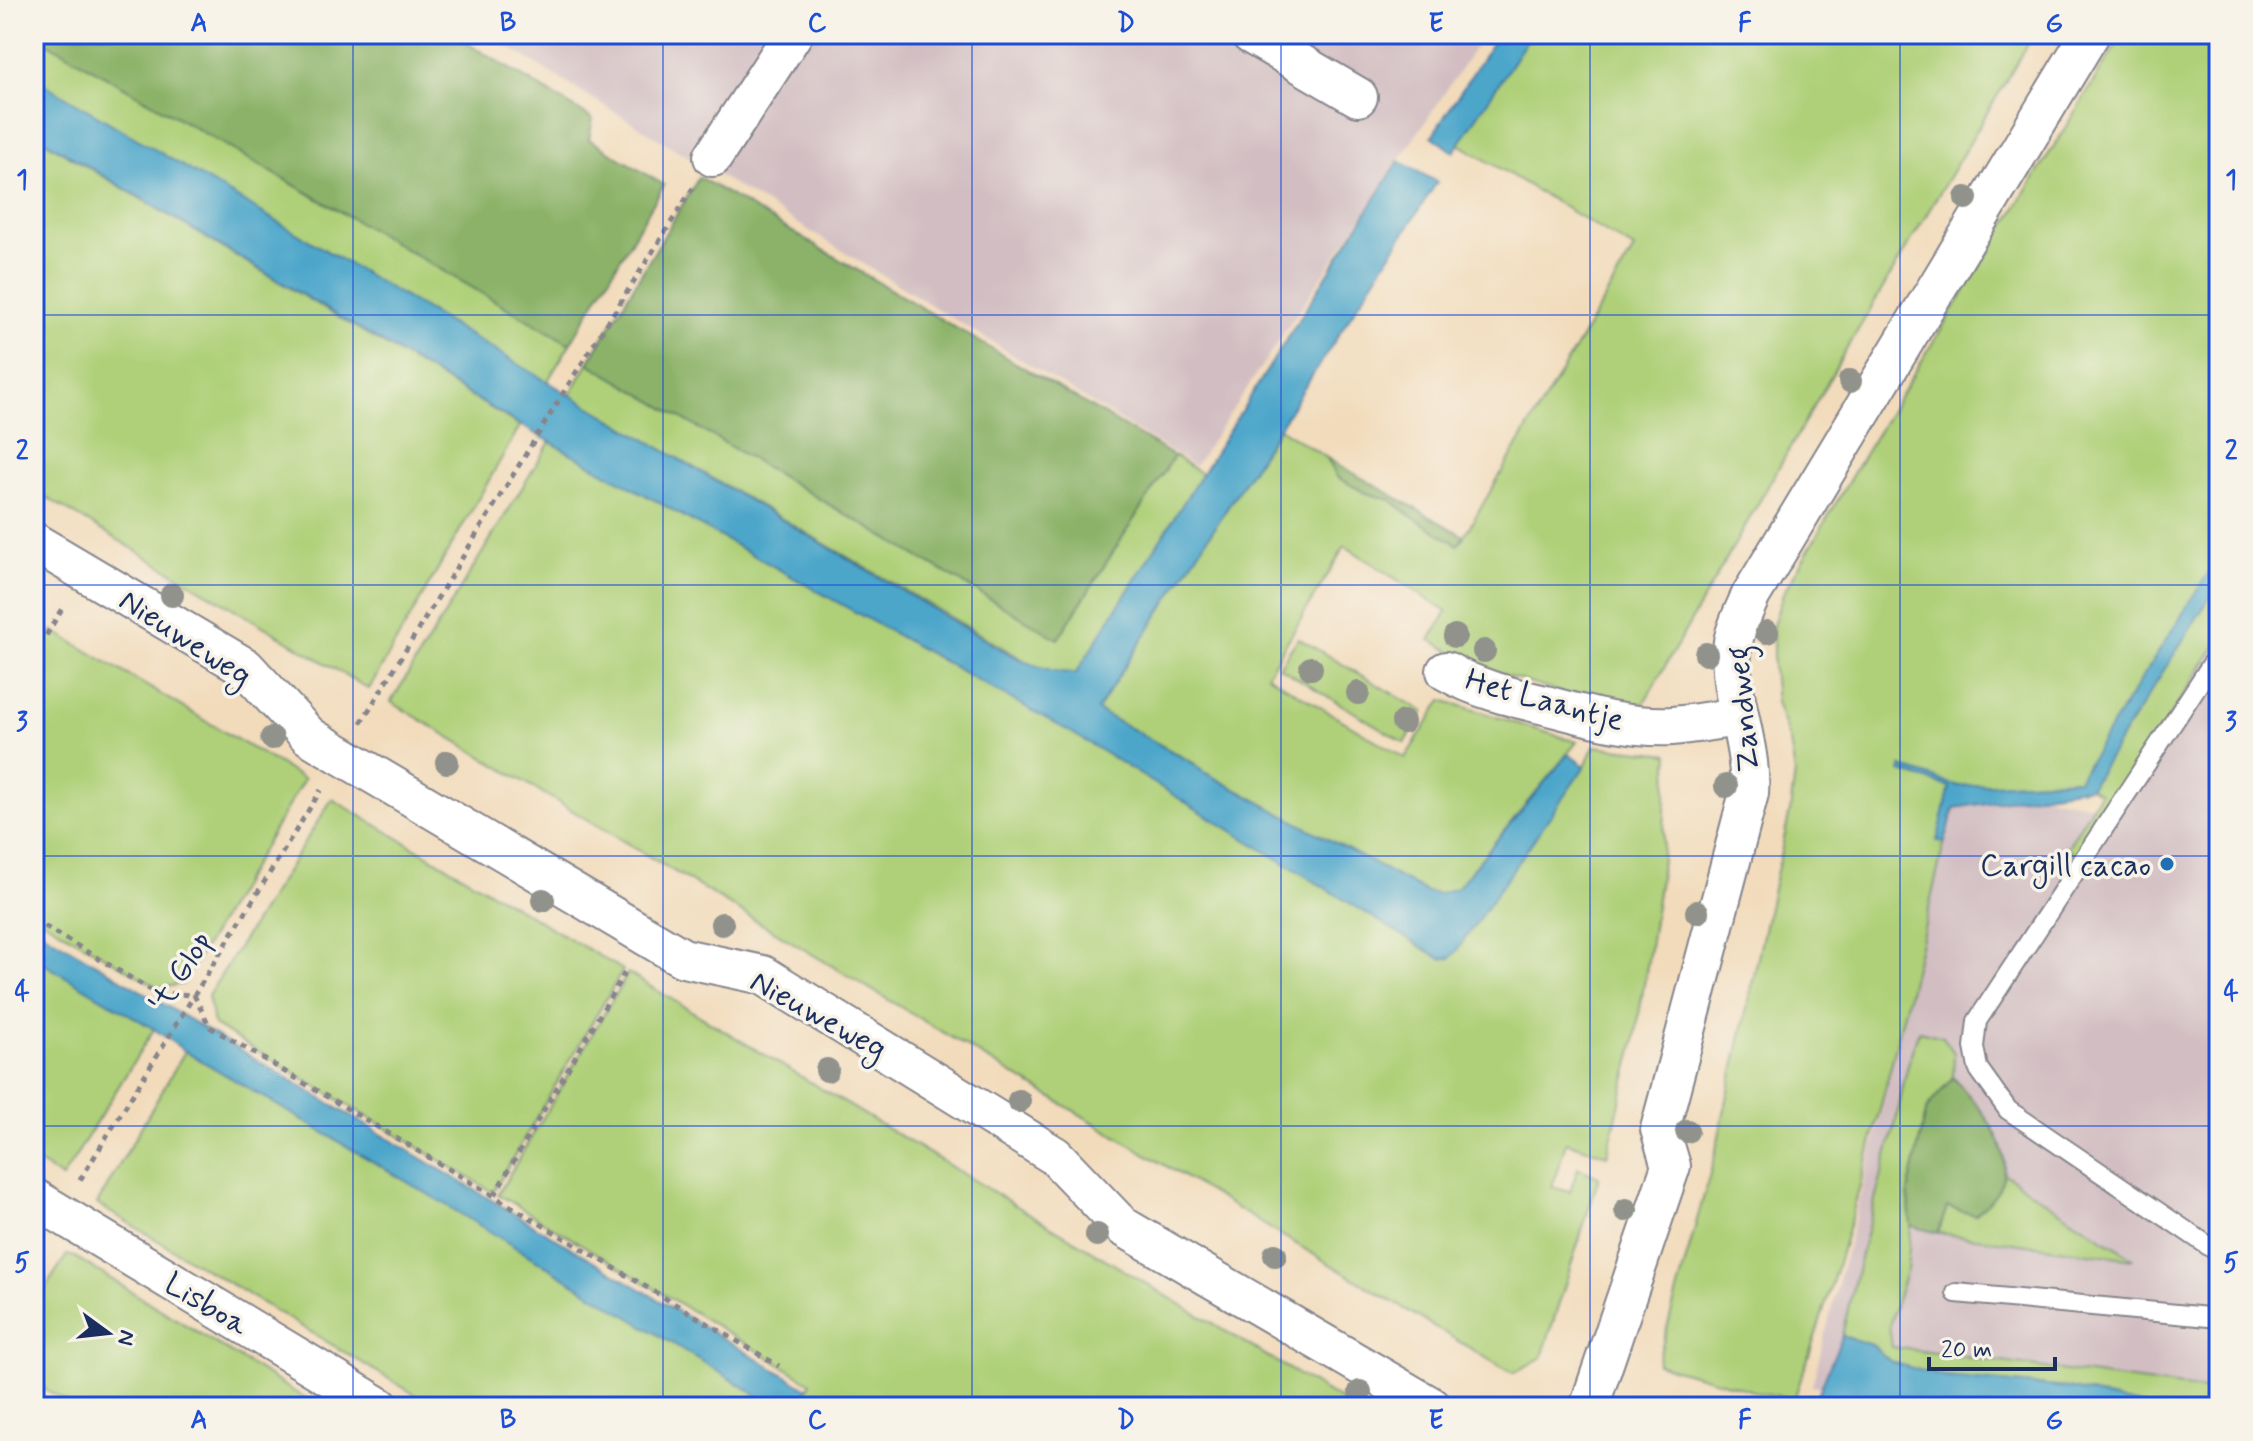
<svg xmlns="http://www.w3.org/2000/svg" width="2253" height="1441" viewBox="0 0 2253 1441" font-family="Mynerve,sans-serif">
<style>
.industrial{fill:#d2bec2}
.green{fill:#afd078;stroke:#65806b;stroke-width:2}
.forest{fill:#8bb268;stroke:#537063;stroke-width:2}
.water{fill:#4ca6ca;stroke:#346a94;stroke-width:2}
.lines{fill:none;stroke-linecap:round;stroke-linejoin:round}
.service-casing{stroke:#86858c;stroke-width:22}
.minor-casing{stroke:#86858c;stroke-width:42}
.path{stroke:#86858c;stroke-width:5;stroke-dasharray:6 6;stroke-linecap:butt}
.service{stroke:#fff;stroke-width:18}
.minor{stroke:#fff;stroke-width:38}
.tree{fill:#90928b}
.grid{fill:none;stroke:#1d4ed8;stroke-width:2;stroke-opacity:0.55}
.poi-dot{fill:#1f6fb2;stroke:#f7f3e8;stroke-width:3}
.labels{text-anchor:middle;stroke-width:7;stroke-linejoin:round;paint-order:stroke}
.street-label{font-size:32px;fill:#1b2f5e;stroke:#f7f3e8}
.poi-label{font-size:32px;fill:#1b2f5e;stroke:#f7f3e8;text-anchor:end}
.neatline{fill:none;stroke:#1d4ed8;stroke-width:3}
.grid-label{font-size:26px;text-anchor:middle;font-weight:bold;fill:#1d4ed8}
</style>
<rect width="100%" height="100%" fill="#f7f3e8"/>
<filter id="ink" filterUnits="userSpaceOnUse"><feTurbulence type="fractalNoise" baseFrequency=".0125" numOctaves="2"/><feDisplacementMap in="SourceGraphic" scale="16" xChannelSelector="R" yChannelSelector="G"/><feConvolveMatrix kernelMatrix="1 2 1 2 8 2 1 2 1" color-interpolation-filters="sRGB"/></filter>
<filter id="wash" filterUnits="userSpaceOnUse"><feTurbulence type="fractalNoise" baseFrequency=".006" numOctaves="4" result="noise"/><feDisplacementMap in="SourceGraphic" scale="32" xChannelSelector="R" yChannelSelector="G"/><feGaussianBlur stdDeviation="1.8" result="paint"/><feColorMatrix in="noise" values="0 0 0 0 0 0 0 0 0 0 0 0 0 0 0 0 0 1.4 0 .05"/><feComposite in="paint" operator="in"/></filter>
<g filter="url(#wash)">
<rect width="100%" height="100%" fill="#f2dbbb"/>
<g class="industrial">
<polygon points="487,34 1484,34 1195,466"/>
<polygon points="2219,637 2219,1407 1951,1407 1812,1386 1878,1126 1957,778 2110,809"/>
</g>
<g class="green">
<path d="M1531,34H2034L1846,350L1641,708C1569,699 1494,676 1430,640L1447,612L1345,546L1267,675L1405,758L1442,700L1577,742L1457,888L1438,894L1426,892L1202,771L1194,763L1097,710L1279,428L1327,458L1337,477L1364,492L1391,500L1408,514L1458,545L1464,536L1634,249L1459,144Z"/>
<path d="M2123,34H2219V559L2078,779L1958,786C1908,991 1865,1199 1794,1399L1757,1392L1657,1364L1714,1159L1790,811L1795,773L1790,742L1776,702L1773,667V625L1783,594L1865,453Z"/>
<polygon points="34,35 570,344 547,382 34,78"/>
<polygon points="34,135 520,426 369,689 34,490"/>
<polygon points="588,363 1058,638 1174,456 1202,474 1076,674 1059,673 1031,664 570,395"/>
<polygon points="550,442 1074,734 1441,959 1585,766 1594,746 1669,754 1661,871 1650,948 1634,1045 1607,1155 1566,1142 1552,1187 1570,1192 1578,1168 1599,1177 1542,1357 1514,1373 1500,1366 391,702"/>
<polygon points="2219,583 2219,640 2078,858 2067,848 2100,793 2090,787"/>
<polygon points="52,630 304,779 183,984 159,988 34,915 34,660"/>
<polygon points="1298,638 1424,712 1405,743 1279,667"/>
<polygon points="332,799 623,970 493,1192 214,1025 208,996"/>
<polygon points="34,958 154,1029 62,1178 34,1160"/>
<polygon points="628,973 1352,1407 796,1407 811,1383 498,1194"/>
<path d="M1919,1031L1943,1037L1954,1053L1953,1077L1927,1108L1908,1192L1911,1226L1907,1269L1889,1326L1892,1347L2219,1392V1407H2147L2069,1388L1944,1377L1890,1362L1872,1345L1842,1336C1856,1268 1875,1200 1893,1133C1902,1099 1905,1064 1919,1031Z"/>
<polygon points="185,1051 448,1206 764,1399 761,1407 436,1407 97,1204"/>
<polygon points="2004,1174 2134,1259 1938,1233 1947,1207 1996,1194"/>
<polygon points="67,1255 75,1257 319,1407 75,1407 34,1382 34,1305"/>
</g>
<g class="forest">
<polygon points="452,34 593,119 589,139 664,185 570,344 34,35"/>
<polygon points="699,177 1174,456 1058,639 588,363"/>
<polygon points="1327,458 1464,536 1458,545 1408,514 1391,500 1364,492 1337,477"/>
<path d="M1953,1077C1979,1108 2021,1149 1997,1192C1992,1200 1982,1208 1975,1215L1947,1207L1938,1233L1911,1226L1908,1192L1927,1108Z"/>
</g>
<g class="water">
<polygon points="1498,34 1531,34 1454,152 1432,136"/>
<path d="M34,78L953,621C991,642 1032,674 1076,673L1399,161L1437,182L1097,710L1194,764L1202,771L1426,892L1438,894L1457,888L1568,754L1585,766L1458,949L1451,958L1441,959L1074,734L520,425L34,134Z"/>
<polygon points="2219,556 2219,583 2090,787 1954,808 1945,842 1937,841 1950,787 1901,772 1901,767 1958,786 2078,779"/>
<polygon points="34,927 808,1389 796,1407 761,1407 763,1399 448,1206 185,1051 154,1029 34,958"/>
<polygon points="1842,1336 1872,1345 1891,1362 1944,1377 2069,1388 2147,1407 1824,1407 1814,1404"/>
</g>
</g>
<g filter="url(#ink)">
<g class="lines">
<defs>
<g id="service">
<polyline points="2219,653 1977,1021 1974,1047 1978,1068 2008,1110 2219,1253"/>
<polyline points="1956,1293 2219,1318"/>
</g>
<g id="minor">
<polyline points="1250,34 1358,97"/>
<polyline points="713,157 793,34"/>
<polyline points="34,542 245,667 309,736 683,958 763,975 1055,1156 1122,1226 1432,1407"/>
<path d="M1446,671C1477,689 1511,697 1545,705C1587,716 1628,728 1672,726C1694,724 1717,720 1739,717"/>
<polyline points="34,1198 380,1407"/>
<path d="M1589,1407L1671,1166L1660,1129L1749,793C1753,744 1725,689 1733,642C1736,626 1744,611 1751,595L2090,34"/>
</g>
</defs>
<use href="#service" class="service-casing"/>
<use href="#minor" class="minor-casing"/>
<g class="path">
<polyline points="34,656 64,605"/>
<polyline points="361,723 570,382 693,188"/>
<polyline points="34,920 156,993 194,995 210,1027 779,1366"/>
<polyline points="80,1180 321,790"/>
<polyline points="494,1195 625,972"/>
<polyline points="34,1386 69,1407"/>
</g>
<use href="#service" class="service"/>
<use href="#minor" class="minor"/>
</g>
<g class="tree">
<circle cx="1966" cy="198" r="12"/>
<circle cx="1850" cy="381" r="12"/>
<circle cx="172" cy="595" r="12"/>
<circle cx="1767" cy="632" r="12"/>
<circle cx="1455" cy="636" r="12"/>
<circle cx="1484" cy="651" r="12"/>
<circle cx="1706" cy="654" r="12"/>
<circle cx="1311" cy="668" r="12"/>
<circle cx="1358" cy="693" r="12"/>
<circle cx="1403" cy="722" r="12"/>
<circle cx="272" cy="738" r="12"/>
<circle cx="447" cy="762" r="12"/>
<circle cx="1726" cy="786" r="12"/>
<circle cx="543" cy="900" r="12"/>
<circle cx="1697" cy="912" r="12"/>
<circle cx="722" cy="924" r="12"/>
<circle cx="827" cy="1070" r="12"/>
<circle cx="1019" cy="1101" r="12"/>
<circle cx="1687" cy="1131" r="12"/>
<circle cx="1626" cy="1210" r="12"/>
<circle cx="1097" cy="1235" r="12"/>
<circle cx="1275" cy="1255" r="12"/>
<circle cx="1360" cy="1392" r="12"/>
</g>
</g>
<path class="grid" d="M353,34V1407M663,34V1407M972,34V1407M1281,34V1407M1590,34V1407M1900,34V1407M34,315H2219M34,585H2219M34,856H2219M34,1126H2219"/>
<circle class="poi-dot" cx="2167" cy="864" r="8"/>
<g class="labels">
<g class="street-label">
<text transform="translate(186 637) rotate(33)" y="11">Nieuweweg</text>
<text transform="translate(1545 699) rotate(15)" y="11">Het Laantje</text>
<text transform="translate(1742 709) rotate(-95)" y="11">Zandweg</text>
<text transform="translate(180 971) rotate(-58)" y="11">'t Glop</text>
<text transform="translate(819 1014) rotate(29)" y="11">Nieuweweg</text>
<text transform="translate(207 1303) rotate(31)" y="11">Lisboa</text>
</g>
<g class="poi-label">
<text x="2151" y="875">Cargill cacao</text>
</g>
</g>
<rect width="2253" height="1441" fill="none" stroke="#f7f3e8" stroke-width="88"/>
<g transform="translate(108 1333) rotate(105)" stroke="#f7f3e8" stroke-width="6" paint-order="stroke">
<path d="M0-6L14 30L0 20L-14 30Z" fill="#1b2f5e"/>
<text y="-12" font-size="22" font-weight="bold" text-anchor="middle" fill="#1b2f5e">N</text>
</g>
<path d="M1929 1357v12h126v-12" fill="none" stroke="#1b2f5e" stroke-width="4"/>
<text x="1941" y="1357" font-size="24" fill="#1b2f5e" stroke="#f7f3e8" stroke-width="6" paint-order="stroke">20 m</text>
<rect x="44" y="44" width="2165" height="1353" class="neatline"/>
<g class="grid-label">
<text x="199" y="31">A</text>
<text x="508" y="31">B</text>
<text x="817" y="31">C</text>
<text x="1126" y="31">D</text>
<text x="1436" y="31">E</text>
<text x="1745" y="31">F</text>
<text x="2054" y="31">G</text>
<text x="22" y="188">1</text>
<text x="2231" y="188">1</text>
<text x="22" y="459">2</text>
<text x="2231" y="459">2</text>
<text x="22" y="730">3</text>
<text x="2231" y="730">3</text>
<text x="22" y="1000">4</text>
<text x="2231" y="1000">4</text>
<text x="22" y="1271">5</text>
<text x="2231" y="1271">5</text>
<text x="199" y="1428">A</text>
<text x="508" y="1428">B</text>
<text x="817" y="1428">C</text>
<text x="1126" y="1428">D</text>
<text x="1436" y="1428">E</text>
<text x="1745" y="1428">F</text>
<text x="2054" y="1428">G</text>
</g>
</svg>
